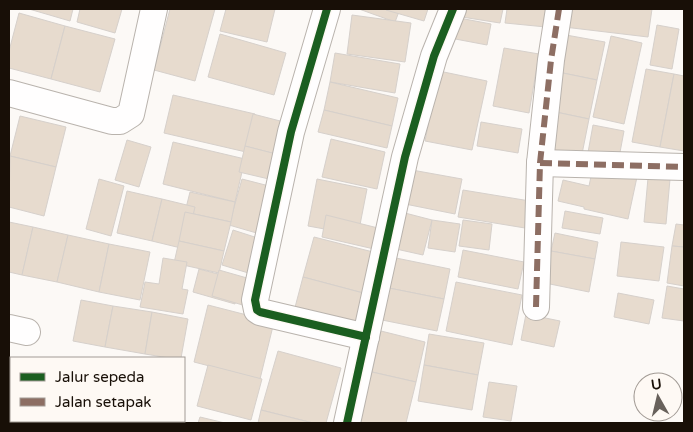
<svg xmlns="http://www.w3.org/2000/svg" width="693" height="432" viewBox="0 0 693 432" font-family="'Varela Round',sans-serif">
<style>
.building{fill:#e7dbce;stroke:#d6d0cb}
.lines{fill:none;stroke-linecap:round;stroke-linejoin:round}
.street-casing{stroke:#b9b3ad;stroke-width:28}
.street{stroke:#fffefe;stroke-width:26}
.quiet{stroke:#8d6e63;stroke-width:6;stroke-dasharray:12 6;stroke-linecap:butt}
.cycleway-casing{stroke:#fef9f4;stroke-width:11}
.cycleway{stroke:#1b5e20;stroke-width:8}
</style>
<rect width="100%" height="100%" fill="#fcf9f6"/>
<g class="building">
<polygon points="29,9 73,9 70,21"/>
<polygon points="80,9 122,9 115,33 77,22"/>
<polygon points="170,9 215,9 195,81 154,70"/>
<polygon points="226,9 275,9 267,42 220,31"/>
<polygon points="359,9 400,9 395,22"/>
<polygon points="387,9 428,9 424,21 386,10"/>
<polygon points="463,9 503,9 500,23 462,17"/>
<polygon points="507,9 548,9 546,27 505,23"/>
<polygon points="566,9 652,9 648,37 564,27"/>
<polygon points="19,13 65,26 51,79 9,68 9,51"/>
<polygon points="352,15 411,23 405,62 347,54"/>
<polygon points="454,17 491,24 487,45 450,38"/>
<polygon points="657,25 679,29 672,69 650,65"/>
<polygon points="65,26 115,39 100,92 51,79"/>
<polygon points="220,34 286,53 274,95 208,77"/>
<polygon points="566,35 605,42 597,80 558,72"/>
<polygon points="611,36 642,43 624,124 593,117"/>
<polygon points="504,48 539,54 529,113 493,106"/>
<polygon points="335,53 400,64 395,93 330,82"/>
<polygon points="646,69 674,74 660,147 632,142"/>
<polygon points="439,71 487,81 472,150 425,141"/>
<polygon points="558,72 597,80 589,119 551,111"/>
<polygon points="674,74 684,76 684,151 660,147"/>
<polygon points="330,82 398,98 392,126 324,110"/>
<polygon points="173,95 255,114 246,152 164,133"/>
<polygon points="324,110 392,126 387,148 318,132"/>
<polygon points="551,111 589,119 581,159 543,152"/>
<polygon points="253,114 288,123 280,155 245,146"/>
<polygon points="20,116 66,127 56,167 10,156"/>
<polygon points="481,122 522,129 518,153 477,146"/>
<polygon points="593,125 624,131 618,163 587,158"/>
<polygon points="331,139 385,152 377,189 322,177"/>
<polygon points="127,140 151,147 139,187 115,180"/>
<polygon points="173,142 245,159 235,202 163,184"/>
<polygon points="245,146 280,155 273,180 239,172"/>
<polygon points="10,156 56,167 44,216 9,207"/>
<polygon points="593,167 637,177 628,219 584,209 584,207 558,201 563,180 589,186"/>
<polygon points="412,170 462,179 455,214 405,204"/>
<polygon points="648,178 670,179 666,224 644,222"/>
<polygon points="99,179 124,186 111,236 86,229"/>
<polygon points="242,179 273,187 260,234 229,225"/>
<polygon points="317,179 367,189 358,235 308,226"/>
<polygon points="463,190 530,201 525,228 458,217"/>
<polygon points="127,191 162,199 152,241 117,233"/>
<polygon points="190,192 235,202 231,222 185,212"/>
<polygon points="162,199 195,207 185,249 152,241"/>
<polygon points="565,211 603,218 600,234 562,228"/>
<polygon points="185,212 231,222 224,251 179,241"/>
<polygon points="405,213 432,220 423,255 396,249"/>
<polygon points="326,215 378,228 374,249 322,237"/>
<polygon points="432,220 460,224 455,252 428,248"/>
<polygon points="463,220 492,224 489,250 459,246"/>
<polygon points="9,222 33,227 22,275 9,272"/>
<polygon points="676,224 684,225 684,247 672,246"/>
<polygon points="33,227 68,235 57,282 22,275"/>
<polygon points="233,230 267,241 255,275 222,265"/>
<polygon points="555,233 598,242 595,259 551,251"/>
<polygon points="68,235 109,244 99,292 57,282"/>
<polygon points="314,237 377,253 367,294 303,277"/>
<polygon points="179,241 224,251 219,273 174,263"/>
<polygon points="621,242 664,247 659,281 617,276"/>
<polygon points="109,244 150,252 140,300 99,292"/>
<polygon points="672,246 684,247 684,286 667,283"/>
<polygon points="463,250 524,262 518,289 458,277"/>
<polygon points="551,251 595,259 589,292 545,283"/>
<polygon points="163,258 187,262 182,289 188,290 183,314 140,307 145,282 159,284"/>
<polygon points="396,258 450,269 444,299 389,288"/>
<polygon points="199,269 241,280 235,304 193,292"/>
<polygon points="219,270 254,280 246,306 212,296"/>
<polygon points="303,277 367,294 356,332 293,315"/>
<polygon points="456,282 522,295 512,345 446,331"/>
<polygon points="667,286 684,289 684,321 662,318"/>
<polygon points="389,288 444,299 437,331 382,320"/>
<polygon points="618,293 654,300 649,324 614,317"/>
<polygon points="81,300 113,306 105,347 73,341"/>
<polygon points="208,305 274,322 260,379 194,362"/>
<polygon points="113,306 152,312 145,354 105,347"/>
<polygon points="152,312 188,319 181,358 169,358 145,354"/>
<polygon points="526,314 560,321 554,347 521,340"/>
<polygon points="381,331 425,342 416,382 372,372"/>
<polygon points="429,334 484,343 478,375 424,365"/>
<polygon points="278,351 341,368 326,423 313,423 261,410"/>
<polygon points="208,365 262,379 251,420 197,406"/>
<polygon points="424,365 478,375 472,410 418,401"/>
<polygon points="372,372 416,382 406,423 366,423 359,422"/>
<polygon points="489,382 517,386 511,421 483,417"/>
<polygon points="261,410 313,423 258,423"/>
<polygon points="200,417 225,423 198,423"/>
</g>
<g class="lines">
<defs>
<g id="street">
<polyline points="327,9 291,132 255,300 257,310 260,312 366,337"/>
<polyline points="9,93 112,121 120,121 131,114 154,9"/>
<polyline points="540,163 684,167"/>
<polyline points="536,307 540,163 551,60 559,9"/>
<polyline points="9,328 27,332"/>
<polyline points="347,423 405,157 434,56 453,9"/>
</g>
</defs>
<use href="#street" class="street-casing"/>
<use href="#street" class="street"/>
<g class="quiet">
<polyline points="540,163 684,167"/>
<polyline points="536,307 540,163 551,60 559,9"/>
</g>
<defs>
<g id="cycleway">
<polyline points="327,9 291,132 255,300 257,310 260,312 366,337"/>
<polyline points="347,423 405,157 434,56 453,9"/>
</g>
</defs>
<use href="#cycleway" class="cycleway-casing"/>
<use href="#cycleway" class="cycleway"/>
</g>
<rect width="693" height="432" fill="none" stroke="#180f07" stroke-width="20"/>
<rect x="10" y="357" width="175" height="65" fill="#fef9f4" stroke="#a29b95"/>
<rect x="20" y="373" width="25" height="8" fill="#1b5e20" stroke="#a29b95"/>
<text x="55" y="382" font-size="15" fill="#180f07">Jalur sepeda</text>
<rect x="20" y="398" width="25" height="8" fill="#8d6e63" stroke="#a29b95"/>
<text x="55" y="407" font-size="15" fill="#180f07">Jalan setapak</text>
<g transform="translate(658 397) rotate(352)"><circle r="24" fill="#fef9f4" stroke="#a29b95"/>
<path d="M0-4L9 19L0 12L-9 19Z" fill="#68615b"/>
<text y="-8" font-size="14" font-weight="bold" text-anchor="middle" fill="#180f07">U</text>
</g>
</svg>
